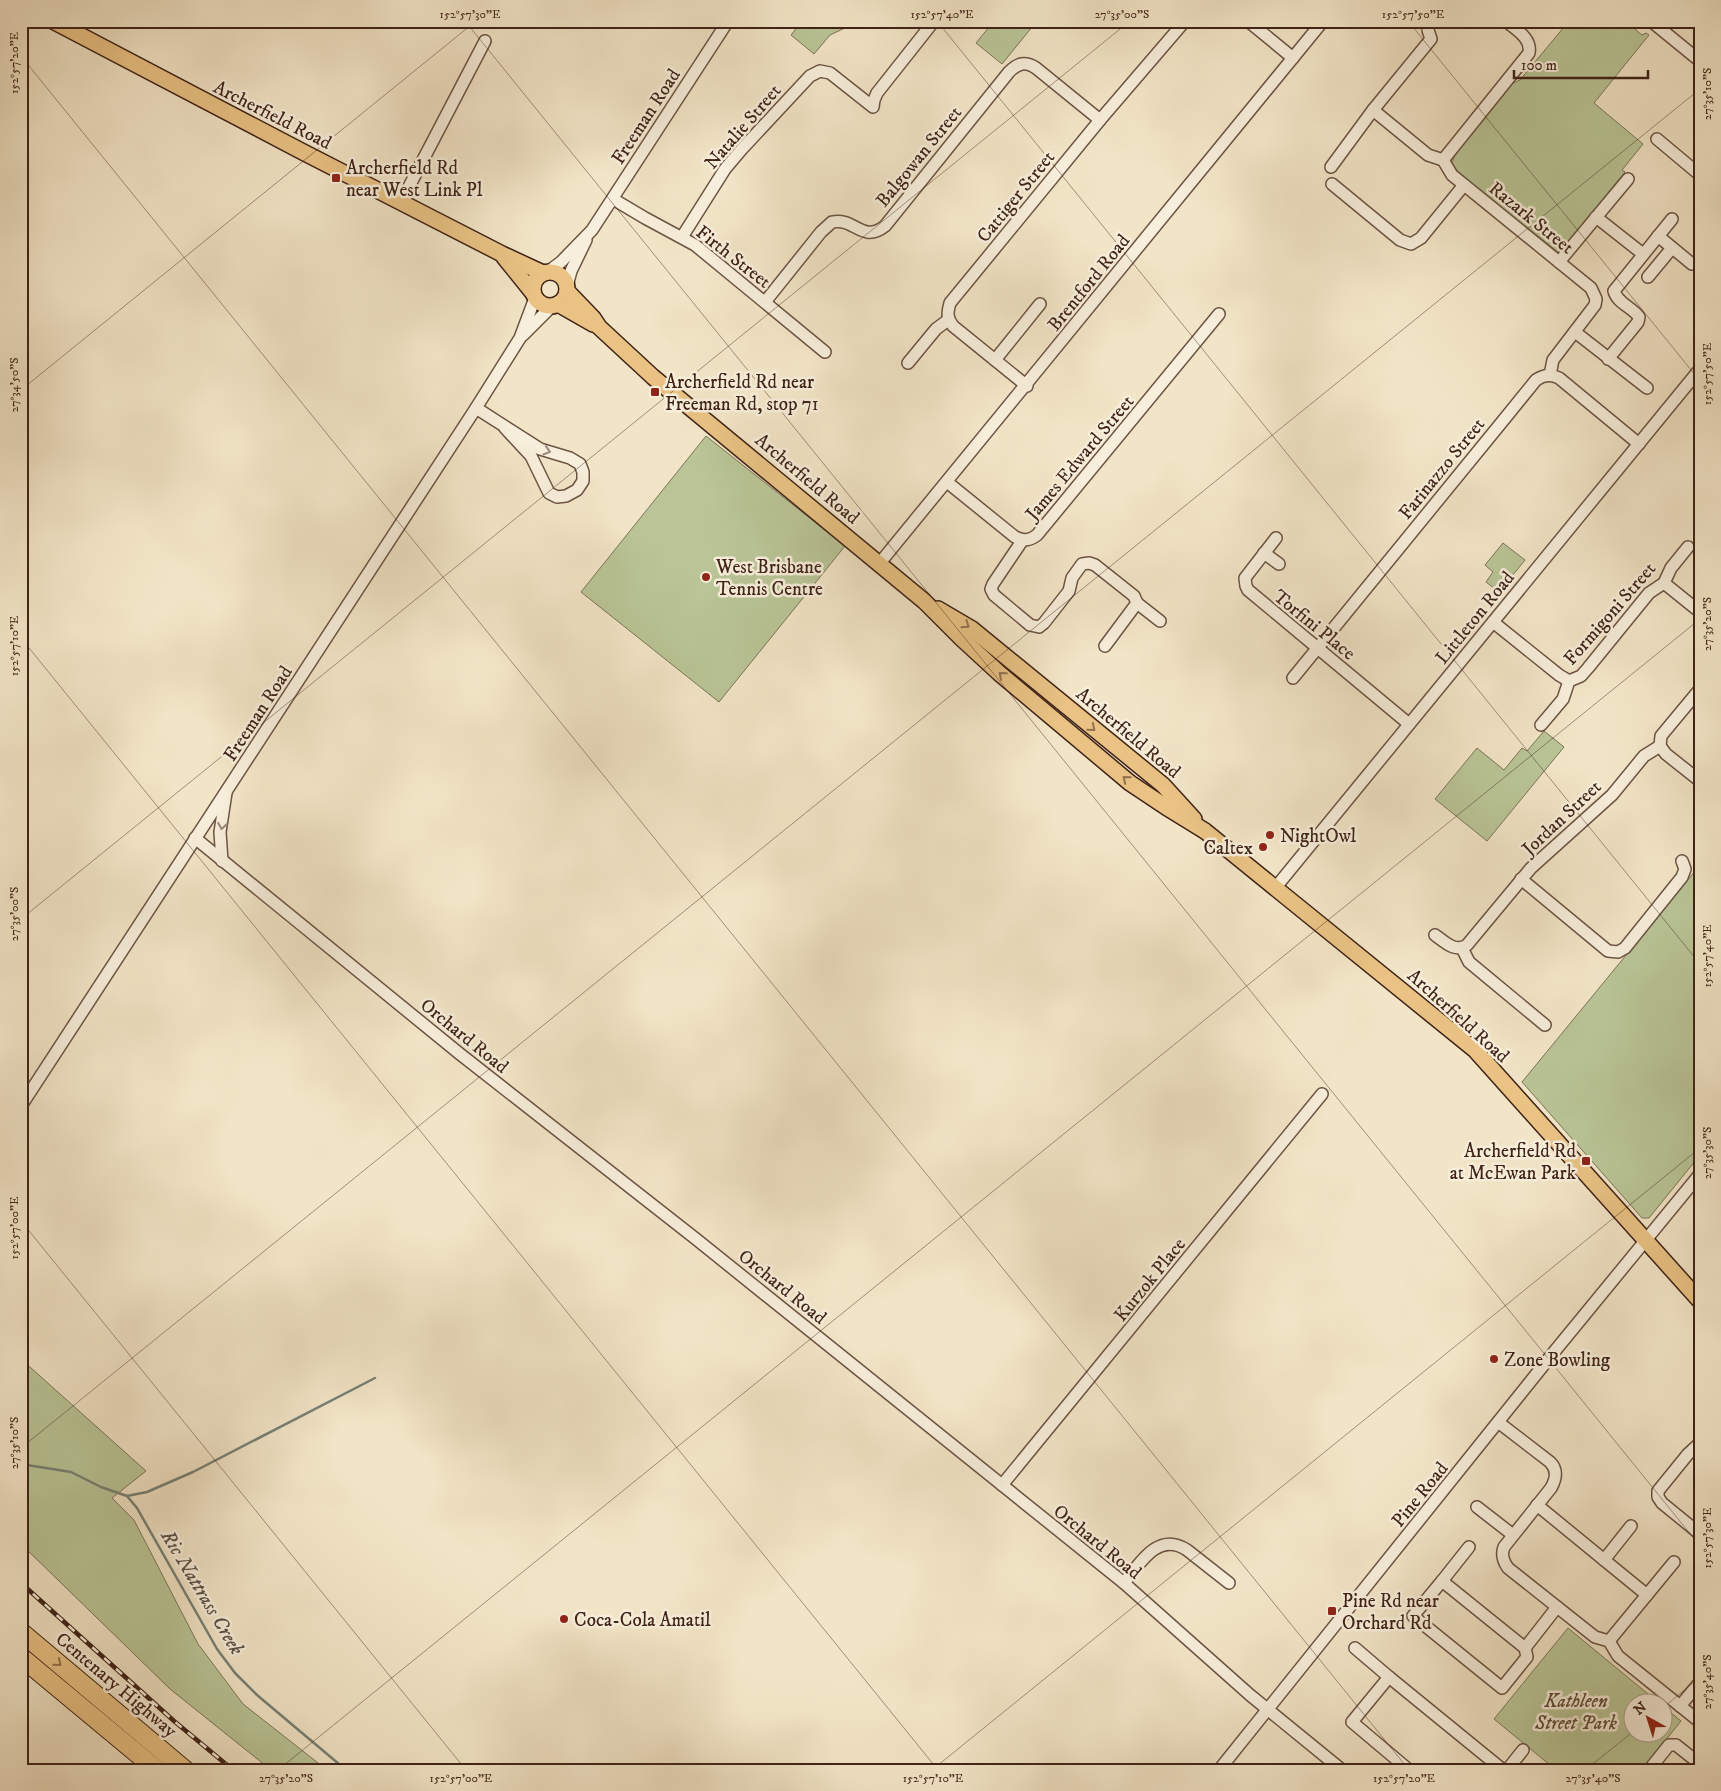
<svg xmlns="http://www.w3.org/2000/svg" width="1721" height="1791" viewBox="0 0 1721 1791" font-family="'IM FELL DW Pica',serif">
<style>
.green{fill:#b9c597;stroke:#7c7458}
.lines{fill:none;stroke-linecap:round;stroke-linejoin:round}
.stream{stroke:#768177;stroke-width:2.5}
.minor-casing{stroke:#6c5444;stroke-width:14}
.major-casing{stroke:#3f2318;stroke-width:18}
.highway-casing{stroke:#3f2318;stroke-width:20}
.minor{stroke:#f7eedb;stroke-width:11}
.major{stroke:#e9c284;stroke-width:15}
.highway{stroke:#e9c284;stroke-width:18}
.rail-casing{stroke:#3f2318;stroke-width:4.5}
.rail{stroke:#f7eedb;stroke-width:2.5;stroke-dasharray:8;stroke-linecap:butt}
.oneway{stroke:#9b887a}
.oneway2{stroke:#94724e}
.ticks{fill:none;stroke:#3f2318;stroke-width:1;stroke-opacity:0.45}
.poi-dot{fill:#8f2418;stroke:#f7eedb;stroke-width:2}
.labels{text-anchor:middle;stroke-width:5;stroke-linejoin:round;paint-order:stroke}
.street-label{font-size:19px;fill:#3f2318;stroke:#f7eedb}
.poi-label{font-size:19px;fill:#3f2318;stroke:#f7eedb;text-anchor:start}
.park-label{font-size:19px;font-style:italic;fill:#5e4c38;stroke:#f7eedb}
.water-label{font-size:20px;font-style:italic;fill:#5b5248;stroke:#f7eedb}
.neatline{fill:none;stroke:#3f2318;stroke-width:2}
.ticks-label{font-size:12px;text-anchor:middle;fill:#3f2318}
</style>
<rect width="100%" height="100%" fill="#f2e5c7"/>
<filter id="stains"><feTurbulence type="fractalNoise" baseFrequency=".004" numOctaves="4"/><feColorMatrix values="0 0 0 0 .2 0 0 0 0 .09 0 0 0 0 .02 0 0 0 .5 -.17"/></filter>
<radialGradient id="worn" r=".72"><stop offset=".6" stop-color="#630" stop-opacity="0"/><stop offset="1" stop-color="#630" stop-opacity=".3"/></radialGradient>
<g class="green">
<polygon points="802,21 860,21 830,35 814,54 791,35"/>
<polygon points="994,21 1037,21 1002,64 976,43"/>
<polygon points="1569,21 1625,21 1642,35 1646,33 1649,35 1594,103 1643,144 1622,170 1625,172 1559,253 1459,173 1452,163 1456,152 1511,84 1520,80"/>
<polygon points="706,436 845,546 719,702 581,592"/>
<polygon points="1503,543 1525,560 1499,592 1486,582 1493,572 1485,565"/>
<polygon points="1544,731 1564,747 1487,841 1435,799 1477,748 1504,770 1522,748 1527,751"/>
<polygon points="1700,865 1700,1155 1649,1218 1642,1218 1522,1082"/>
<polygon points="21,1359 146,1471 112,1498 134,1520 198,1644 243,1704 327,1770 271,1770 170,1689 21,1544"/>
<polygon points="1568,1628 1659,1703 1634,1704 1634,1734 1664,1734 1664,1707 1681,1721 1642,1770 1556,1770 1494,1719"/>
</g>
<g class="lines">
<g class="stream">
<polyline points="21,1464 71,1472 101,1487 127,1496 137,1508 217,1649 235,1673 257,1695 346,1770"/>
<polyline points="127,1496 147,1492 193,1472 375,1378"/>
</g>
<defs>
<g id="minor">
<polyline points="1248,21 1293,58"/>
<polyline points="1651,21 1700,61"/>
<polyline points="1373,110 1428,155 1443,160 1452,175 1591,288 1596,299 1595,305 1553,360 1550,375"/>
<polyline points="1657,139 1700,175"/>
<path d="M1443,160L1529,53C1532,38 1516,30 1506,21"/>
<polyline points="1331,167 1373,110 1431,39 1428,30"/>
<polyline points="1332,184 1400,240 1411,244 1421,238 1464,185"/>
<polyline points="613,199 645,218 695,245 825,352"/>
<polyline points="401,202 485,41"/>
<polyline points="1596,217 1643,254"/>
<polyline points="1658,236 1692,264"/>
<polyline points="682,237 725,169 741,150 810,76 820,71 830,73 873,107 874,100 877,93 934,21"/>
<polyline points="1559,262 1628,179"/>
<polyline points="549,271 561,262 592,230 728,21"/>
<polyline points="1648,277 1672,248"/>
<polyline points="567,286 571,271 586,240"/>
<path d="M765,302L821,232L832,222C855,217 862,244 885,226L1009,72C1018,63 1025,61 1036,68L1100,120"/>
<polyline points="1575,332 1647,388"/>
<polyline points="523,335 552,306"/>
<path d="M1608,359L1638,322L1639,317C1632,307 1617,303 1614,291L1672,219"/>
<polyline points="995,360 1040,304"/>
<polyline points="908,363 936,329 948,320"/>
<path d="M1027,386L953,326C947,318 947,313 950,303L1100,120L1185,21"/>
<polyline points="476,408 540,449 570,458 580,464 583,472 583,481 577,490 566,496 557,497 549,493 531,456 505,428"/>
<path d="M947,482L1015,537C1024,541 1029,541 1037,535L1219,314"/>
<polyline points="1276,538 1245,578 1246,586 1248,590 1409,724"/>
<polyline points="1022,541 993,584 991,589 994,595 1030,625 1039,627 1044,623 1069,591 1072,578 1082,564 1089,563 1095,565 1134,596 1137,603 1105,646"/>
<polyline points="1264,553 1279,564"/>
<polyline points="879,564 1323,21"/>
<polyline points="1664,583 1700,612"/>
<polyline points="1137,603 1160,621"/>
<polyline points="1493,622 1559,675 1569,681"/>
<path d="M1293,678L1506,417L1536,380C1543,375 1551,374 1559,378L1639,444"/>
<polyline points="1541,725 1563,699 1569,681 1581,676 1588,668 1649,593 1664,583 1671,568 1688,547"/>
<polyline points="1660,746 1666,754 1700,781"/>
<polyline points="195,838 460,1054 696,1239 1124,1583 1250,1695 1342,1770"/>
<polyline points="222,861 220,832 226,793"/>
<polyline points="1521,879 1608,951 1618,952 1625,948 1682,877 1685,869 1682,861"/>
<polyline points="1276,887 1700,369"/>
<path d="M1435,935C1445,942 1455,953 1467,945L1531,868L1612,795L1644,756L1660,746L1661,736L1700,689"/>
<polyline points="1462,948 1469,962 1545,1025"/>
<polyline points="21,1106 476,408 520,338 535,298"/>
<path d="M1498,1422L1550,1462C1558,1470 1556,1479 1551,1488L1504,1547C1501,1555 1503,1561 1508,1568L1595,1637L1609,1641L1618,1656L1700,1722"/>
<polyline points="1700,1443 1688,1454 1658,1491 1658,1497 1662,1503 1700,1534"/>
<polyline points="1002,1485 1322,1094"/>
<polyline points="1537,1505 1647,1595"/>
<polyline points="1477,1507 1513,1535"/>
<polyline points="1604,1560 1631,1526"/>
<polyline points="1442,1581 1469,1547"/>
<path d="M1124,1583C1140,1563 1158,1531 1187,1550L1229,1583"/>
<polyline points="1609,1641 1674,1562"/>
<polyline points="1355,1648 1389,1677"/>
<polyline points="1525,1648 1527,1657 1502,1688 1413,1616 1442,1581 1525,1648 1557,1607"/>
<polyline points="1680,1706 1700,1682"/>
<polyline points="1219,1770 1554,1352 1700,1174"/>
<polyline points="1409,1770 1352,1722 1389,1677 1503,1770"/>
<polyline points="1507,1770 1523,1750"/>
<polyline points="1649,1770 1669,1745 1676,1745 1700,1764"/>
</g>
<g id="major">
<polyline points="53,21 303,152 502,254 543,273"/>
<polyline points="504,257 533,293"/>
<circle cx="550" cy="289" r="17"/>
<polyline points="567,291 593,318 599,327 653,377 924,601 961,638 999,673 1130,783 1166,807 1205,831 1475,1050 1700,1301"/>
<polyline points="558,304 593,324"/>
<polyline points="938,609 972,629 1163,785 1194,819"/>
</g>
<g id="highway">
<polyline points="21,1632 185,1770"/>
<polyline points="21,1657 157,1770"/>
</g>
</defs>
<use href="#minor" class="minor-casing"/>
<use href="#major" class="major-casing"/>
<use href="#highway" class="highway-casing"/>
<use href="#minor" class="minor"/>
<use href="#major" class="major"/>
<use href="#highway" class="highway"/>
<defs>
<polyline id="rail" points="21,1583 174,1721 233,1770"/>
</defs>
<use href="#rail" class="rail-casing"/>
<use href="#rail" class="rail"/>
</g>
<defs><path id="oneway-chevron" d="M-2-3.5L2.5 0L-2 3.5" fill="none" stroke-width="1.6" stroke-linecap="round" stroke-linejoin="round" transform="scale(1.25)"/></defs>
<g class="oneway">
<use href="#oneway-chevron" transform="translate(547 451) rotate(17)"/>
<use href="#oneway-chevron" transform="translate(222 826) rotate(99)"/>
</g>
<g class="oneway2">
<use href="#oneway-chevron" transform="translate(966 625) rotate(35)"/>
<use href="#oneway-chevron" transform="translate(1002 675) rotate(-139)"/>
<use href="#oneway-chevron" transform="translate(1092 728) rotate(39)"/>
<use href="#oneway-chevron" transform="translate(1126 779) rotate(-141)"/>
<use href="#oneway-chevron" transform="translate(58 1663) rotate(40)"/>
</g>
<path class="ticks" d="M465,21L1700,1546M937,21L1700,964M1408,21L1700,381M21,56L1409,1770M21,390L476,21M21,638L938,1770M21,919L1130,21M21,1221L466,1770M21,1448L1700,89M1664,1707L1700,1677M278,1770L1700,619M932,1770L1700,1148M1585,1770L1634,1731"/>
<g class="poi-dot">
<rect x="331" y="173" width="10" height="10" rx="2.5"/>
<rect x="650" y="387" width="10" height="10" rx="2.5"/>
<circle cx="706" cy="577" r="5"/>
<circle cx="1270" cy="835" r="5"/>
<circle cx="1263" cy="847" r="5"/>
<rect x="1581" y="1156" width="10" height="10" rx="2.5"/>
<circle cx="1494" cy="1359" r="5"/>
<rect x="1327" y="1606" width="10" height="10" rx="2.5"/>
<circle cx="564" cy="1619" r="5"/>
</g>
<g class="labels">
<g class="street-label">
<text transform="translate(273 114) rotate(27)" y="7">Archerfield Road</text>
<text transform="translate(645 116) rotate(-57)" y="7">Freeman Road</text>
<text transform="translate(742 126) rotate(-49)" y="7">Natalie Street</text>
<text transform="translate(918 156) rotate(-51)" y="7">Balgowan Street</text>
<text transform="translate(1015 196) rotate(-51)" y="7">Cattiger Street</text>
<text transform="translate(1532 217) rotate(39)" y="7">Razark Street</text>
<text transform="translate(734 256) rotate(38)" y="7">Firth Street</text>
<text transform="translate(1088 282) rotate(-51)" y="7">Brentford Road</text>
<text transform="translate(1079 457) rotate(-50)" y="7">James Edward Street</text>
<text transform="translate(1441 468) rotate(-51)" y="7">Farinazzo Street</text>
<text transform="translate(808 478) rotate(40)" y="7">Archerfield Road</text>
<text transform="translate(1609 613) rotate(-49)" y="7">Formigoni Street</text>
<text transform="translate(1474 617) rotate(-51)" y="7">Littleton Road</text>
<text transform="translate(1315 624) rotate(39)" y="7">Torfini Place</text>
<text transform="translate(257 713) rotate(-57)" y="7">Freeman Road</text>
<text transform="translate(1129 732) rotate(40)" y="7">Archerfield Road</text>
<text transform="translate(1561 817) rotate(-43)" y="7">Jordan Street</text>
<text transform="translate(1459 1015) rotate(42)" y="7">Archerfield Road</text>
<text transform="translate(465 1035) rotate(39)" y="7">Orchard Road</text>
<text transform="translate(1149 1279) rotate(-51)" y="7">Kurzok Place</text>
<text transform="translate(783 1286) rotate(39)" y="7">Orchard Road</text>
<text transform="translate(1419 1494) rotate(-51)" y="7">Pine Road</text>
<text transform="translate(1098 1541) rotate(39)" y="7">Orchard Road</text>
<text transform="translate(117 1684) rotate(40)" y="7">Centenary Highway</text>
</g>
<g class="poi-label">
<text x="346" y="174">Archerfield Rd<tspan x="346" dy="22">near West Link Pl</tspan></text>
<text x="665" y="388">Archerfield Rd near<tspan x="665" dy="22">Freeman Rd, stop 71</tspan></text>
<text x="716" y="573">West Brisbane<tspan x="716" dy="22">Tennis Centre</tspan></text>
<text x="1280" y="842">NightOwl</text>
<text x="1253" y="854" text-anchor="end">Caltex</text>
<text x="1576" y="1157" text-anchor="end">Archerfield Rd<tspan x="1576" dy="22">at McEwan Park</tspan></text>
<text x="1504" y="1366">Zone Bowling</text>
<text x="1342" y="1607">Pine Rd near<tspan x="1342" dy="22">Orchard Rd</tspan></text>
<text x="574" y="1626">Coca-Cola Amatil</text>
</g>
<g class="park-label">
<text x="1576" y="1707">Kathleen<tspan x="1576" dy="22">Street Park</tspan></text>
</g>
<g class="water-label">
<text transform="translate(203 1592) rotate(59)" y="7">Ric Nattrass Creek</text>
</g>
</g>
<rect width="1721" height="1791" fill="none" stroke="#f2e5c7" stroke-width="55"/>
<g transform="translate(1648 1718) rotate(321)"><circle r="24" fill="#f7eedb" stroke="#ad9d8d"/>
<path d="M0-4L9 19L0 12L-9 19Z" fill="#8f2418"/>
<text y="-8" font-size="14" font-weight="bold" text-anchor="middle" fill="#3f2318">N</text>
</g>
<path d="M1514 70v8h134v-8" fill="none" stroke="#3f2318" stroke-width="2.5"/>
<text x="1521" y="70" font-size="15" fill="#3f2318" stroke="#f7eedb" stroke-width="4" paint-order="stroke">100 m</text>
<rect x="28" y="28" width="1666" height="1736" class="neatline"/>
<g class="ticks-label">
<text x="470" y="18">152°57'30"E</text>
<text x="942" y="18">152°57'40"E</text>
<text x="1122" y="18">27°35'00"S</text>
<text x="1413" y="18">152°57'50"E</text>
<text transform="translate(14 63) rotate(-90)" y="4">152°57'20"E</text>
<text transform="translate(1707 94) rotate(-90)" y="4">27°35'10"S</text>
<text transform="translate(1707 374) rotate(-90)" y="4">152°57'50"E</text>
<text transform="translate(14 385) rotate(-90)" y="4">27°34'50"S</text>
<text transform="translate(1707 624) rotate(-90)" y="4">27°35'20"S</text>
<text transform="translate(14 646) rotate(-90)" y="4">152°57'10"E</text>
<text transform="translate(14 914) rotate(-90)" y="4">27°35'00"S</text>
<text transform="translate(1707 956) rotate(-90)" y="4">152°57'40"E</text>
<text transform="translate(1707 1153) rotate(-90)" y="4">27°35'30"S</text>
<text transform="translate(14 1228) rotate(-90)" y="4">152°57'00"E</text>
<text transform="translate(14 1443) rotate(-90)" y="4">27°35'10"S</text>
<text transform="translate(1707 1538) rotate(-90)" y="4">152°57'30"E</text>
<text transform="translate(1707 1682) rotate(-90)" y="4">27°35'40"S</text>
<text x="286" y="1782">27°35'20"S</text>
<text x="461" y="1782">152°57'00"E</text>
<text x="933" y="1782">152°57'10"E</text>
<text x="1404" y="1782">152°57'20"E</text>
<text x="1593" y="1782">27°35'40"S</text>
</g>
<rect width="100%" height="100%" filter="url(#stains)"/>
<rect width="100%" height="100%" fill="url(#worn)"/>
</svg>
